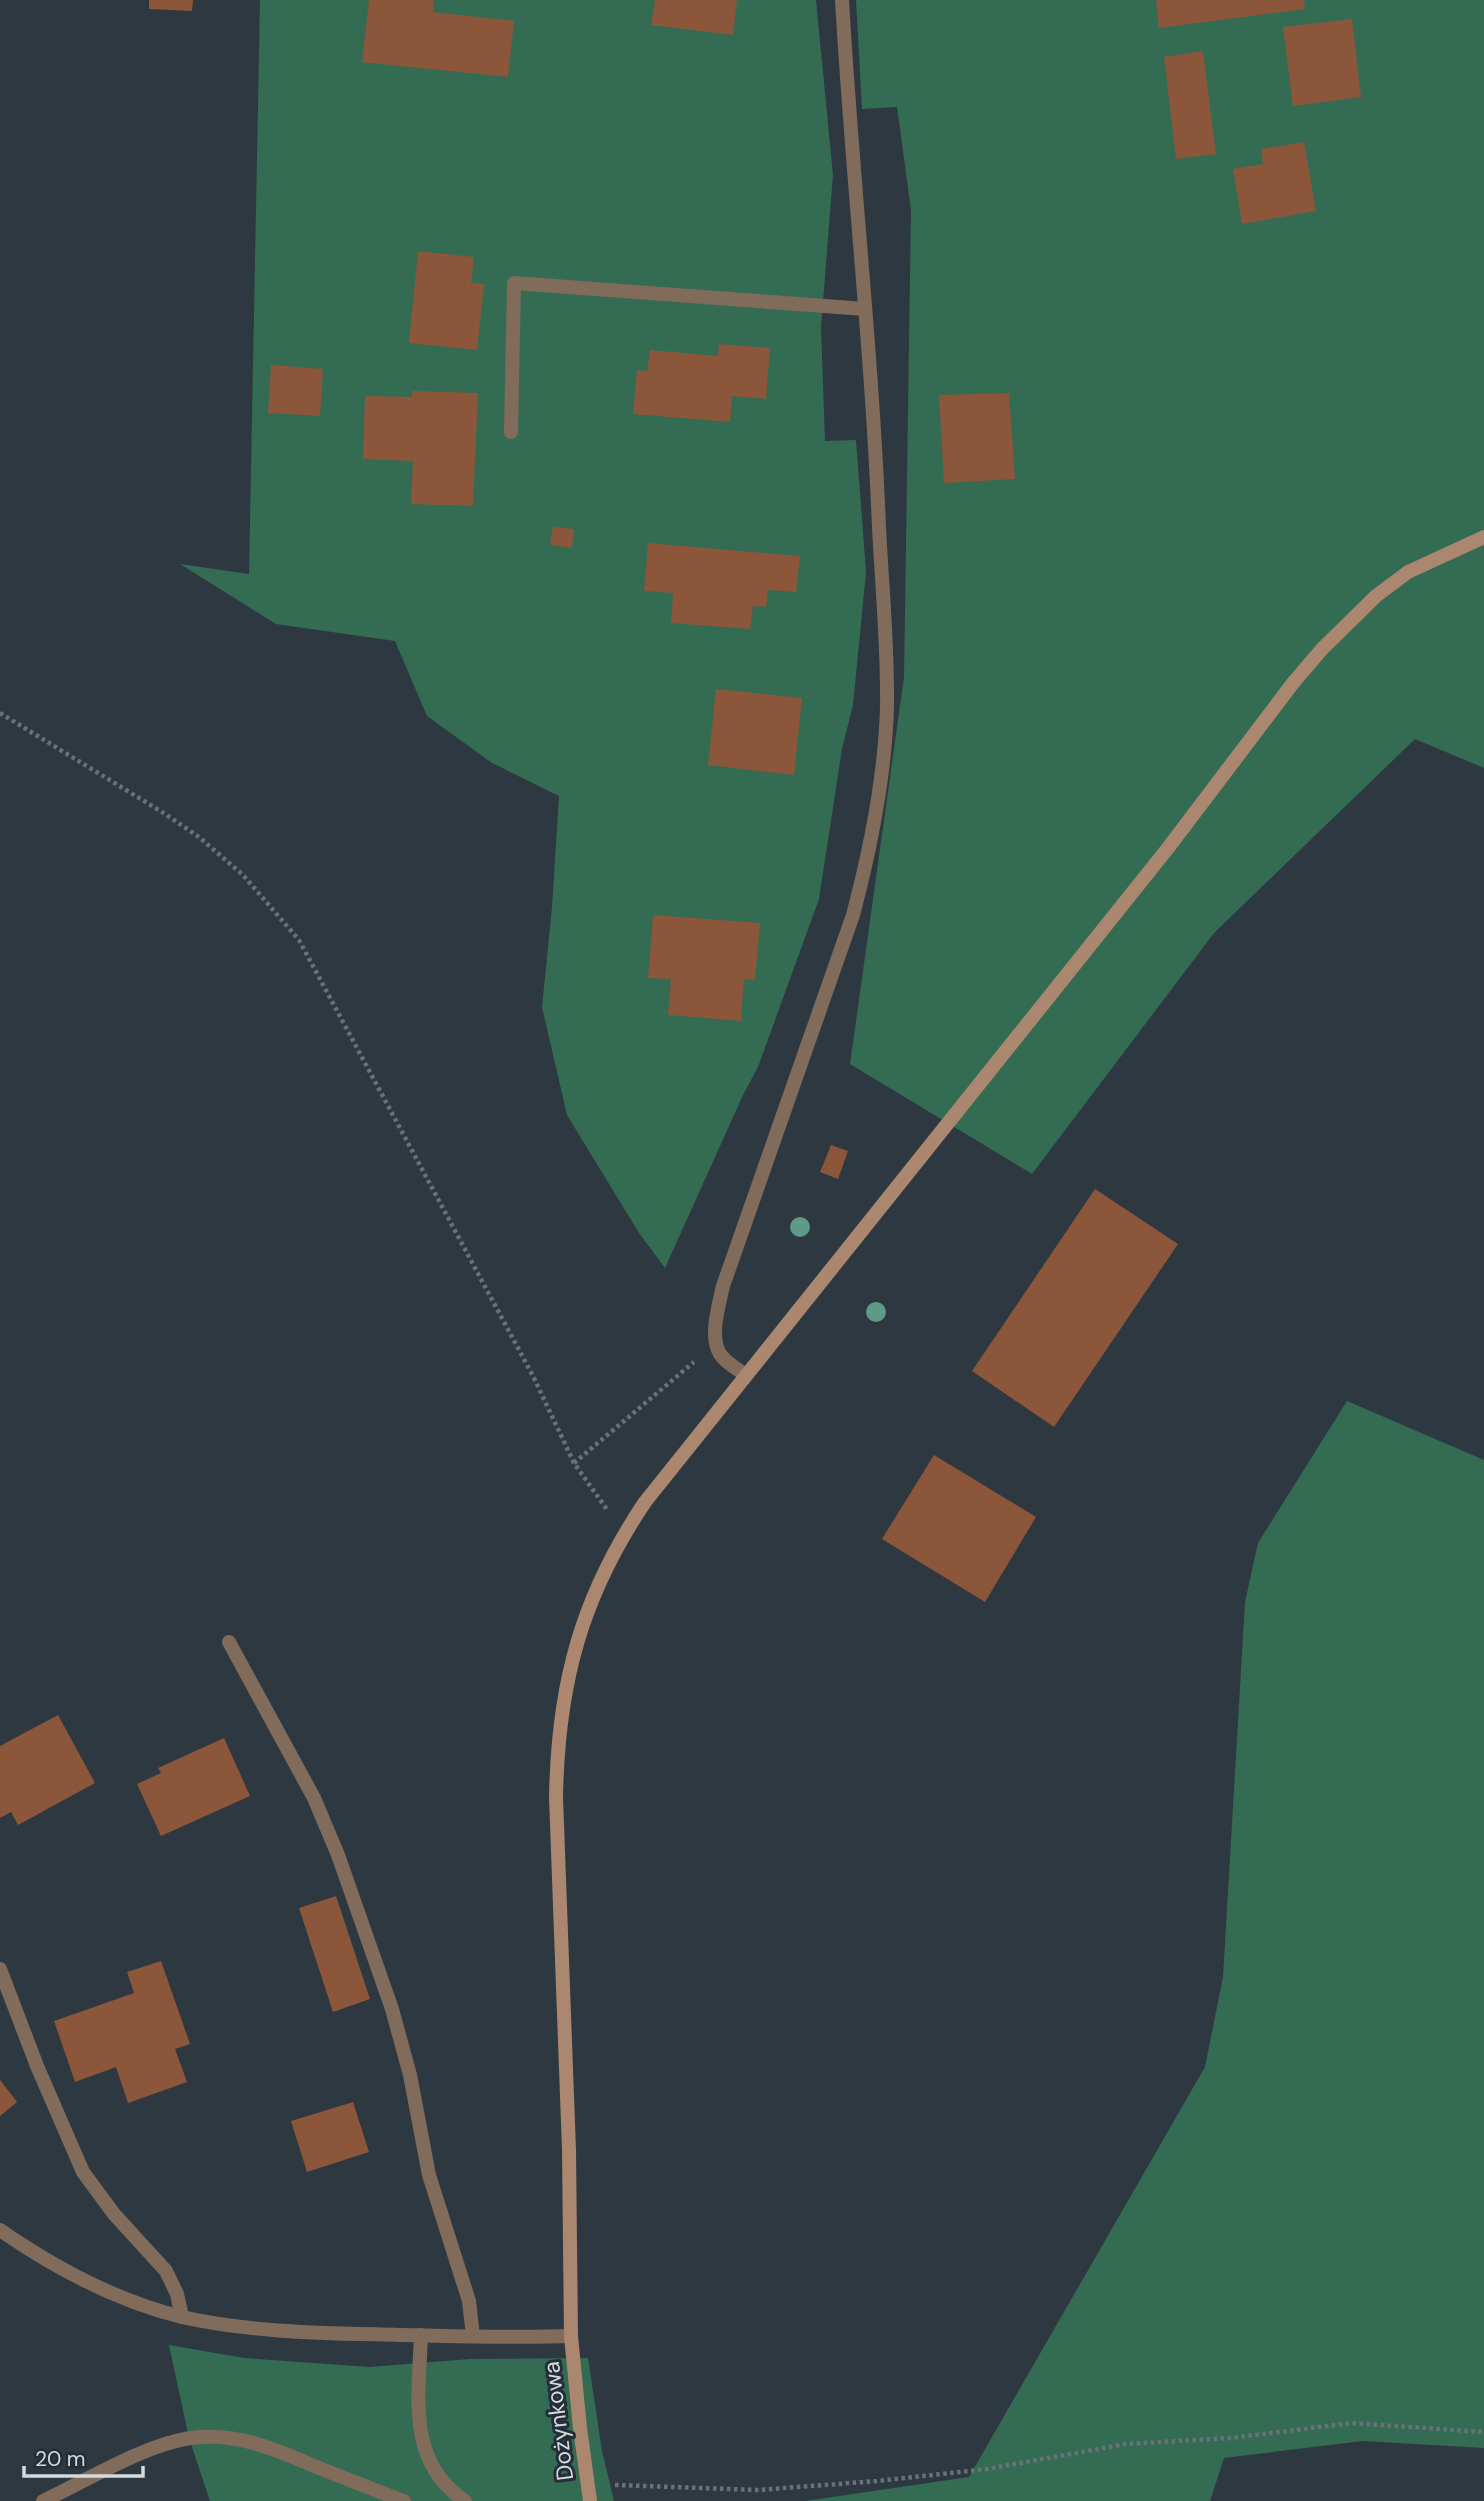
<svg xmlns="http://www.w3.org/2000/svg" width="1484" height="2501" viewBox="0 0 1484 2501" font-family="'DM Sans',sans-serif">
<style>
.green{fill:#336c53}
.building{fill:#8c563a}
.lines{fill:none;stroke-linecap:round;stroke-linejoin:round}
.path{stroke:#69727a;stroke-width:4.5;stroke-dasharray:3.5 3.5;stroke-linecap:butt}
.lane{stroke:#816b5b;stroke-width:14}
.street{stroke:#816b5b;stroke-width:14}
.secondary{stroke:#aa876e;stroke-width:14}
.tree{fill:#609985}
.labels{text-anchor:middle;stroke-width:6;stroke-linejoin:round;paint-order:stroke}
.street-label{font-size:23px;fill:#d4dbe0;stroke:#252e37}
</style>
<rect width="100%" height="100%" fill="#2e3841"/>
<g class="green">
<polygon points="260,0 816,0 833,175 821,327 825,441 856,440 866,572 853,705 842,749 819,899 758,1067 743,1095 665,1268 639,1233 567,1115 542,1007 552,907 559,796 492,763 427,716 395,641 276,624 180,564 249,574"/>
<polygon points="856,0 1484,0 1484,768 1415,739 1214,933 1032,1174 850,1064 904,677 911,210 897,107 862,109"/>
<polygon points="1347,1401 1484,1460 1484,2448 1363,2441 1224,2458 1210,2501 805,2501 969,2477 1205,2067 1223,1977 1245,1602 1258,1543"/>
<polygon points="169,2345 244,2358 369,2367 470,2359 588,2358 602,2451 614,2501 210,2501 189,2438"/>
</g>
<g class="building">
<polygon points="149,0 193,0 192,11 149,9"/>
<polygon points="369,0 434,0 433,12 514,21 508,77 362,62"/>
<polygon points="655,0 737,0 733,35 651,25"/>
<polygon points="1156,0 1304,0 1305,9 1159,28"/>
<polygon points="1352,19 1361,97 1293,106 1283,27"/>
<polygon points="1203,51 1216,154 1176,159 1164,57"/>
<polygon points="1304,142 1316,211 1242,224 1233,169 1263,164 1261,149"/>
<polygon points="418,251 474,257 471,283 484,284 477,350 409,343"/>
<polygon points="719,344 770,348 766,399 732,396 730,422 633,414 637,370 647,371 650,350 718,356"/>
<polygon points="271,365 323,369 320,416 268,413"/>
<polygon points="412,391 478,393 473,506 411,504 413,461 363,459 365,396 412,397"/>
<polygon points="1009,393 1015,479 944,483 939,395"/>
<polygon points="553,527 574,529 572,548 550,545"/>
<polygon points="648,543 800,556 796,592 768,590 766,607 753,606 750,629 671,623 673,593 644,591"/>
<polygon points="716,689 802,698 794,775 708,765"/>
<polygon points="653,915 760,923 755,980 744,979 741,1021 668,1015 671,979 648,978"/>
<polygon points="831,1145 848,1151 838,1179 820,1172"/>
<polygon points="1095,1189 1178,1244 1054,1427 972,1371"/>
<polygon points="934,1455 1036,1517 985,1602 882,1539"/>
<polygon points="58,1715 95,1783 18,1825 11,1812 0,1818 0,1746"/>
<polygon points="224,1738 250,1796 161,1836 137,1784 161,1773 158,1768"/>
<polygon points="336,1896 370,1999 333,2012 299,1908"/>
<polygon points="161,1961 190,2044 175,2049 187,2082 128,2103 116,2067 75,2082 54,2021 134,1993 127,1972"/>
<polygon points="0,2080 17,2102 0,2116"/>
<polygon points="353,2102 369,2152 307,2172 291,2121"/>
</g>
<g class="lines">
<g class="path">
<polyline points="0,713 162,812 199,837 243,875 299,940 533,1376 574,1463 608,1511"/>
<polyline points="574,1463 694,1362"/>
<polyline points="615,2485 758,2490 877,2481 987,2469 1126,2444 1231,2438 1351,2423 1484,2432"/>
</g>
<g class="lane">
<polyline points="511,432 514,283 865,309"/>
<polyline points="229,1642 314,1798 338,1855 392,2009 410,2075 429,2175 469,2301 473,2336"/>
<polyline points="0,1969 37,2066 83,2172 114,2214 166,2271 177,2294 182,2317"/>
<path d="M421,2335C419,2396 406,2462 465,2501"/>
<path d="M43,2501C86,2481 144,2445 190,2438C239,2431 281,2452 324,2470C350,2480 377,2491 404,2501"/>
</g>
<g class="street">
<path d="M746,1375C737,1369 726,1363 720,1354C709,1336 719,1305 723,1286L853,915C871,847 885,778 887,707C888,648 882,587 879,527C872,351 852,176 842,0"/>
<path d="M0,2230C55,2268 116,2301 182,2317C253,2333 328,2333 400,2335C457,2336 514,2338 571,2336"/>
</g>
<path class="secondary" d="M590,2501L580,2428L571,2336L569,2150L556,1797C558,1684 581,1597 645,1502L1168,848L1293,683L1322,649L1376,596L1408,572L1484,537"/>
</g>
<g class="tree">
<circle cx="800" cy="1227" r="10"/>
<circle cx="876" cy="1312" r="10"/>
</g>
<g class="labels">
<g class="street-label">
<text transform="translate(558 2421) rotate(-97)" y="8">Dożynkowa</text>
</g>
</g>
<path d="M24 2466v10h119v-10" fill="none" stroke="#d4dbe0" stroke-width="3.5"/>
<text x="35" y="2466" font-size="21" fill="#d4dbe0" stroke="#252e37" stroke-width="5" paint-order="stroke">20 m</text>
</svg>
